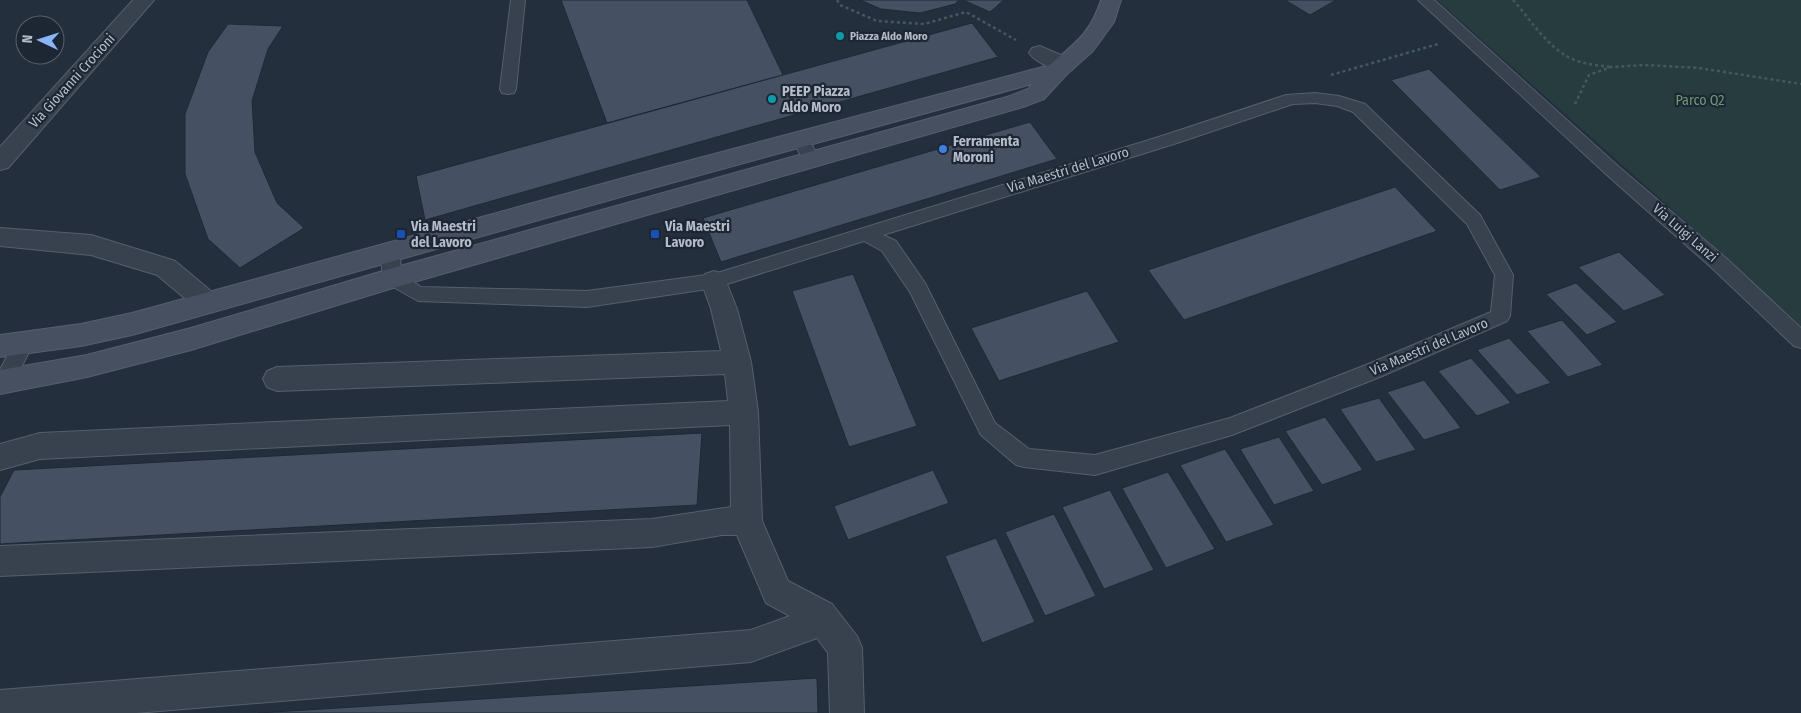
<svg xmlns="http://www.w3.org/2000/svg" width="1801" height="713" viewBox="0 0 1801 713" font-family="'Fira Sans Condensed',sans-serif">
	<rect width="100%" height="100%" fill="#242f3e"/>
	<polygon fill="#263c3f" points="1437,0 1801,0 1801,340 1720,264 1692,227"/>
	<g fill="#455162" stroke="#1f2835">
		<polygon points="561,0 747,0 783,75 607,123"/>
		<polygon points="860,0 959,0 955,4 920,13 881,9"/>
		<polygon points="963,0 1004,0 990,12"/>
		<polygon points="1285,0 1336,0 1310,15"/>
		<polygon points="972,23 998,57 425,220 416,176"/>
		<polygon points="228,24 283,26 268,49 252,101 255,152 277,203 304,228 240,268 208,239 185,174 185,114 208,52"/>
		<polygon points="1429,69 1541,177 1500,190 1391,80"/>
		<polygon points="1030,122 1057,159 721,262 703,218"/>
		<polygon points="1395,187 1437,231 1184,320 1148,270"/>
		<polygon points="1619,252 1665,295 1624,311 1578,267"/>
		<polygon points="853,274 917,426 849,447 792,291"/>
		<polygon points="1576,283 1617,322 1587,335 1546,294"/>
		<polygon points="1087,291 1119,342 999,381 971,328"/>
		<polygon points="1562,320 1603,365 1568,377 1527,331"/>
		<polygon points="1509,338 1551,383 1517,395 1477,350"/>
		<polygon points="1471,358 1511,403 1477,416 1438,371"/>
		<polygon points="1424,380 1461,428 1424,440 1387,392"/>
		<polygon points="1379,398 1416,450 1376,462 1340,409"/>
		<polygon points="1325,417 1363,470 1322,485 1285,431"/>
		<polygon points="702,433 697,505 0,544 0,497 14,470"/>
		<polygon points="1279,437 1314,491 1274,505 1240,449"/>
		<polygon points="1225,449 1274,525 1226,542 1180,465"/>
		<polygon points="933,470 949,503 848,540 834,506"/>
		<polygon points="1168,472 1215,549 1166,568 1122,488"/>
		<polygon points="1110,490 1154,570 1104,589 1062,507"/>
		<polygon points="1054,514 1096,596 1045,616 1005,532"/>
		<polygon points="996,538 1035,622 982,643 945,556"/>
		<polygon points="817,678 818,713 258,713"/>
	</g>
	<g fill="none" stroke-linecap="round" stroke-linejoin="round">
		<defs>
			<g id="lane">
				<polygon points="511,0 525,0 516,89 514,93 508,94 502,93 500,89"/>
				<polygon points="1418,0 1434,0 1619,167 1727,259 1801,328 1801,348 1794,346 1713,269 1607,175"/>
				<path d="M 1315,93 L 1339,96 L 1365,104 L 1480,215 L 1513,275 L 1510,316 L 1507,321 L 1380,377 L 1232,435 L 1095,475 L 1024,467 L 1016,465 L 981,435 L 910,292 L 882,251 L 864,241 L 714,288 L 587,307 L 418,301 L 386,283 C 382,274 379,256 383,247 L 390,245 L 397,247 L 399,252 L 402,274 L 421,287 L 587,291 L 714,274 L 1165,135 L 1286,95 ZM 1315,103 L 1337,106 L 1353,112 L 1467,224 L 1495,275 L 1491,312 L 1366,365 L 1230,418 L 1095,455 L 1029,449 L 995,423 L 925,283 L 896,241 L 883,235 L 1177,143 L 1293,104 Z"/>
				<polygon points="801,133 807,135 819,159 816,163 810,165 804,163 793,139 795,135"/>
				<polygon points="23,336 30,338 33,344 11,388 4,390 0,389 0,370 16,338"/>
			</g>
			<g id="street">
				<polygon points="133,0 154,0 8,168 0,170 0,147"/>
				<path d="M 1040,46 L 1072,60 L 1075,65 L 1072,70 C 1059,73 1037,64 1029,53 L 1032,48 Z"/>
				<polygon points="0,228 91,235 166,258 175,261 217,296 221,303 217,310 208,313 199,310 157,275 91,255 0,246"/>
				<polygon points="714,271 723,274 737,309 751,362 758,412 762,521 788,581 832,604 857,636 862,648 864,713 830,713 828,653 817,638 751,662 136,713 0,713 0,690 751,630 790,616 766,603 737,535 722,535 652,547 0,576 0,546 652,519 731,507 730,425 40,459 0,470 0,444 40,433 728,401 725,374 277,391 267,387 263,379 267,371 277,367 721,351 711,309 701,281 705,274"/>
			</g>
			<path id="secondary" d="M 1101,0 L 1121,0 L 1114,22 L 1093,51 L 1067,74 L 1044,99 L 1023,107 L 393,288 L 191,350 L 87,377 L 0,394 L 0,370 L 87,355 L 191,328 L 393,268 L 1007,97 L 1028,89 L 1032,84 L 631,194 L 132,335 L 81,346 L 0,357 L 0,335 L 81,324 L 132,313 L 631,176 L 1050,65 C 1076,42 1090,34 1101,0 Z"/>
		</defs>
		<use href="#lane" stroke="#565f6c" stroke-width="2"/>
		<use href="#street" stroke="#565f6c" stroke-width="2"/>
		<use href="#secondary" stroke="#565f6c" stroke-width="2"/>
		<g stroke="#44595c" stroke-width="2.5" stroke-dasharray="3 3" stroke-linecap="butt">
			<polyline points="837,0 840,5 877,21 924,24 966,12 1016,40"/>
			<path d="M 1513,0 C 1530,19 1545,44 1568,57 C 1580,64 1596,65 1610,67"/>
			<polyline points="1331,75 1438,44"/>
			<polyline points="1575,104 1589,75 1611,67 1645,65 1699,68 1801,84"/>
		</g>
		<use href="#lane" fill="#38414e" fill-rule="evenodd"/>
		<use href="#street" fill="#38414e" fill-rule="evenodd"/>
		<use href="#secondary" fill="#465061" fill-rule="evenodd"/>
	</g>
	<g fill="#0f9aa8" stroke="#1d2633" stroke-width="2">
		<circle cx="840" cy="36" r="5"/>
		<circle cx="772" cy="99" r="5"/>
	</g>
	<circle fill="#3f7fe0" stroke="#1d2633" stroke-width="2" cx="943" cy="149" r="5"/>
	<g fill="#1a4fb4" stroke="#1d2633" stroke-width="2">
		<rect x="396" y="229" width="10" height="10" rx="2.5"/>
		<rect x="650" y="229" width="10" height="10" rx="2.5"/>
	</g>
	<g text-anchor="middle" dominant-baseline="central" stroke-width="4.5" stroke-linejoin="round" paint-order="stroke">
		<g font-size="11" font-weight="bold" fill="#b4bcc9" stroke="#1d2633" text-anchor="start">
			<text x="850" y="36">Piazza Aldo Moro</text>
		</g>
		<g font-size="14" fill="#b4bcc9" stroke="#1d2633">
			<text transform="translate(72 81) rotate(-48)">Via Giovanni Crocioni</text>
			<text transform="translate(1068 170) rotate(-17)">Via Maestri del Lavoro</text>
			<text transform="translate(1685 233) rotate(41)">Via Luigi Lanzi</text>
			<text transform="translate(1429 347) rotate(-23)">Via Maestri del Lavoro</text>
		</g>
		<g font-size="14" font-weight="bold" fill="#b4bcc9" stroke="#1d2633" text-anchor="start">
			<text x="782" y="91">PEEP Piazza<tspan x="782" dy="16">Aldo Moro</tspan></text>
			<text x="953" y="141">Ferramenta<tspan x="953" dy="16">Moroni</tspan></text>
			<text x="411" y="226">Via Maestri<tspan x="411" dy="16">del Lavoro</tspan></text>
			<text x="665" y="226">Via Maestri<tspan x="665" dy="16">Lavoro</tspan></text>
		</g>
		<g font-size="14" fill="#6b9a76" stroke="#1d2633">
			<text x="1700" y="100">Parco Q2</text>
		</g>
	</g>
	<g transform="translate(40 40) rotate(274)"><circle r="24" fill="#1d2633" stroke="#59626f"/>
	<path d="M0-4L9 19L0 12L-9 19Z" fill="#8ab4f8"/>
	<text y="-8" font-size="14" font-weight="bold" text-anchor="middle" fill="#b4bcc9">N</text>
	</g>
</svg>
